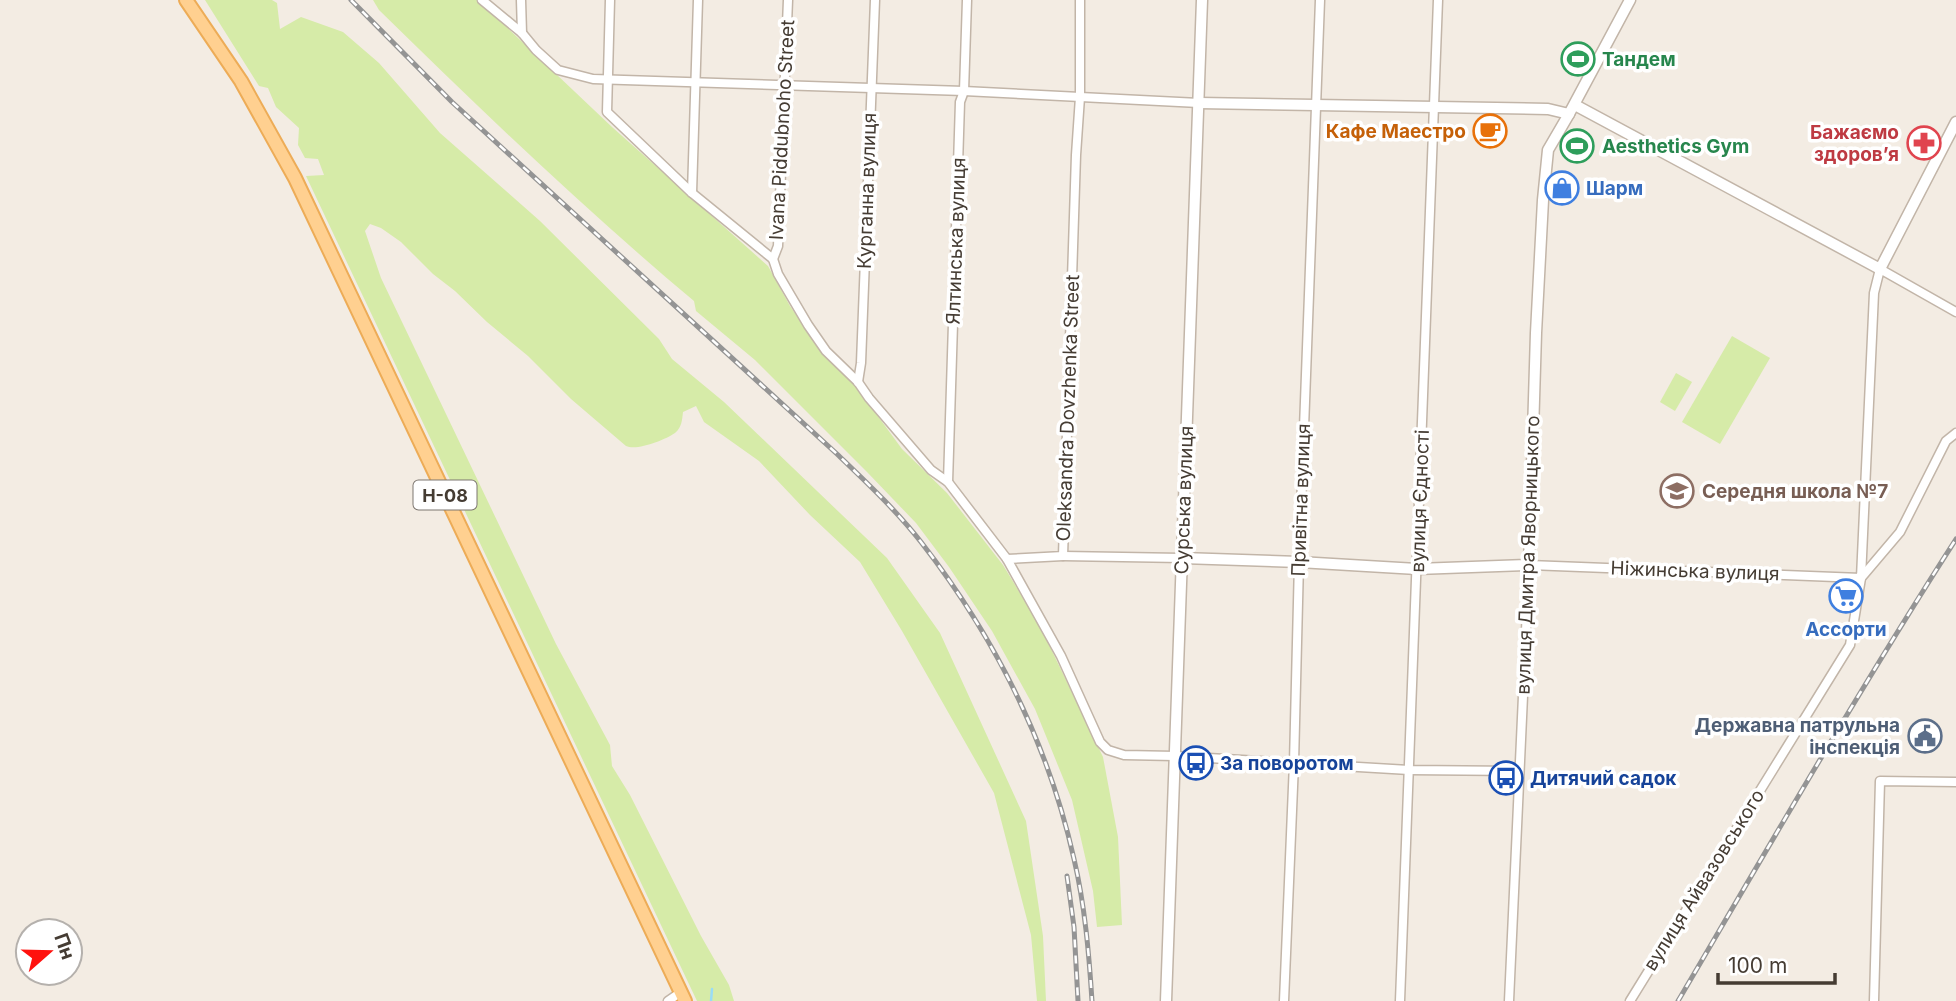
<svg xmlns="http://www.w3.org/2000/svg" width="1956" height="1001" viewBox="0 0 1956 1001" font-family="Inter,sans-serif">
	<rect width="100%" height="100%" fill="#f3ece3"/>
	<g fill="#d6eba8">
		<path d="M 205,0 L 272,0 L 277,3 L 280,29 L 301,17 L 343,32 L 379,63 L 440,133 L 540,221 L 659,339 L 672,359 L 724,402 L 887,558 L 940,633 L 1026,821 L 1043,936 L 1046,1001 L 1037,1001 L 1031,935 L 994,793 L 902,631 L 860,562 L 810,515 L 759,461 L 704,422 L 696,406 L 683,412 C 682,420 682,427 675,433 C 665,440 637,451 626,446 L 571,399 L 528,356 L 487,322 L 455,291 L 433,274 L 401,242 L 381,228 L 370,224 L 365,231 L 381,278 L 556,644 L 610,745 L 612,766 L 630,795 L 701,936 L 729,985 L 734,1001 L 697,1001 L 306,176 L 324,175 L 318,159 L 305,158 L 298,145 L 299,128 L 276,107 L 268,88 L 259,86 Z"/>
		<path d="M 373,0 L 478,0 L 612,127 L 768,266 L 790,306 L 824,355 L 855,385 L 902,449 L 947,493 L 1003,565 L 1040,626 L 1103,757 L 1118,837 L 1122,925 L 1097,927 L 1093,891 L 1072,800 L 1035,709 L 992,631 L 949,567 L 916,523 L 867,472 L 755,360 L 696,311 L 694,301 C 584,209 481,110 379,10 Z"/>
		<polygon points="1732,336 1770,358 1720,444 1682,422"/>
		<polygon points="1676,373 1692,382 1675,411 1660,402"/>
	</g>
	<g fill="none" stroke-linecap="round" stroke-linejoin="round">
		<polyline stroke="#99dcf6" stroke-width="2.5" points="711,1001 712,989"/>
		<defs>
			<g id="minor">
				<polyline points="482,0 522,33 536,50 558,70 593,79 964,91 1199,103"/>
				<polyline points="521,0 522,33"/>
				<polyline points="610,0 607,112 692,193 773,259 778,274 808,325 826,351 858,382 869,398 931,470 948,482 1007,559"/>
				<polyline points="1080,0 1080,97 1076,155 1063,556 1007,559 1061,656 1100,742 1108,750 1124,755 1175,756 1409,770 1519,771"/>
				<polyline points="692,193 698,0"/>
				<polyline points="773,259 778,246 788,0"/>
				<polyline points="858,382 861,363 875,0"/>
				<polyline points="948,482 960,102 964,91 967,0"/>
				<polyline points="1063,556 1182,558"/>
				<polyline points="668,1001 681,992"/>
				<polyline points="1284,1001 1294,763 1299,562 1320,0"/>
				<polyline points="1400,1001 1438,0"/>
				<polyline points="1509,1001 1529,565 1861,578 1874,293 1880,269 1956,312"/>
				<polyline points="1630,1001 1850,645 1861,578 1900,532 1946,441 1956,433"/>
				<polyline points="1874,1001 1880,781 1956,782"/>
			</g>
			<g id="tertiary">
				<polyline points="1199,103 1548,109 1569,114"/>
				<polyline points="1575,105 1880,269 1956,122"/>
				<polyline points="1182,558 1299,562 1417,569 1529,565 1536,333 1543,200 1548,150 1569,114 1630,0"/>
				<polyline points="1166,1001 1202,0"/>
			</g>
			<polyline id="primary" points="186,0 241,81 295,178 685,1001"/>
		</defs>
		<use href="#minor" stroke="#c2b5a8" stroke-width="11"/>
		<use href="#tertiary" stroke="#c2b5a8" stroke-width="13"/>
		<use href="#primary" stroke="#edac57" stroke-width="16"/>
		<use href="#minor" stroke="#fff" stroke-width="8"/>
		<use href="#tertiary" stroke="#fff" stroke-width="10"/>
		<use href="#primary" stroke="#ffd090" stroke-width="12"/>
		<defs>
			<g id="rail">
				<path d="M 351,0 L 452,102 L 837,454 C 866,482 896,510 921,542 C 994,636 1048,743 1074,859 C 1085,906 1089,954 1092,1001"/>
				<polyline points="1067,876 1074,927 1078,1001"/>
				<path d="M 1678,1001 C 1769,846 1859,690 1956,539"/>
			</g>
		</defs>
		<use href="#rail" stroke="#949494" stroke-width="5"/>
		<use href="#rail" stroke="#fff" stroke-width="2.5" stroke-dasharray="8" stroke-linecap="butt"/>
	</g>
	<defs>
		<symbol id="stadium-ring" viewBox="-11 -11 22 22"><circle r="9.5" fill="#fff" stroke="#2e9e5b" stroke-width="1.5"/><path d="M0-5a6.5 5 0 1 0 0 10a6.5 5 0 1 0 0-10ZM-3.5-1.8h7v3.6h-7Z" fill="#2e9e5b"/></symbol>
		<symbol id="cafe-ring" viewBox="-11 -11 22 22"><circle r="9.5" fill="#fff" stroke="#e8710a" stroke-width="1.5"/><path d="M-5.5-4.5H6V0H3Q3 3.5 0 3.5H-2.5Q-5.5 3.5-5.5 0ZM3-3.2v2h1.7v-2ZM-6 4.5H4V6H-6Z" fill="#e8710a"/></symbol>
		<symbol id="pharmacy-ring" viewBox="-11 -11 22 22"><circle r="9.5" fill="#fff" stroke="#e0444e" stroke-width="1.5"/><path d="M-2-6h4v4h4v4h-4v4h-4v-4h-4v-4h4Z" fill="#e0444e"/></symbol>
		<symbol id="shop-ring" viewBox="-11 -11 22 22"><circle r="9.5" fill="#fff" stroke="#3f7fe0" stroke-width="1.5"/><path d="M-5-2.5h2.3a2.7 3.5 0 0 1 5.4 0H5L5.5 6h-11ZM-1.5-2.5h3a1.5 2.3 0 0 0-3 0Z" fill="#3f7fe0"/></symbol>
		<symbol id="school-ring" viewBox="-11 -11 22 22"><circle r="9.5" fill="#fff" stroke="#8d6e63" stroke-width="1.5"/><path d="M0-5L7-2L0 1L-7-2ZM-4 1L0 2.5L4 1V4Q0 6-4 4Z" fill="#8d6e63"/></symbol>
		<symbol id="supermarket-ring" viewBox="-11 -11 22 22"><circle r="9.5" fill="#fff" stroke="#3f7fe0" stroke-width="1.5"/><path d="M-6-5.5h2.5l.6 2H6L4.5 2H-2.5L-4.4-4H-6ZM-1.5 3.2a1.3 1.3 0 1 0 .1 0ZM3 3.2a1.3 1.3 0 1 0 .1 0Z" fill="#3f7fe0"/></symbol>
		<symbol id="civic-ring" viewBox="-11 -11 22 22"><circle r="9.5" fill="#fff" stroke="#5c6f8a" stroke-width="1.5"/><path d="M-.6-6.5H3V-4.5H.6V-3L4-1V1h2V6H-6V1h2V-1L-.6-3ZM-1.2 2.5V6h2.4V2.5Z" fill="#5c6f8a"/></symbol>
		<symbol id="bus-ring" viewBox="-11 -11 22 22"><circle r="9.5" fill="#fff" stroke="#1a4fb4" stroke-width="1.5"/><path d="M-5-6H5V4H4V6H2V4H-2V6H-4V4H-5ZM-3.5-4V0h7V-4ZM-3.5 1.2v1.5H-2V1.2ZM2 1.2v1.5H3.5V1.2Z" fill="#1a4fb4"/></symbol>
	</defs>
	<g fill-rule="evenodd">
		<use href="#stadium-ring" x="1559" y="40" width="38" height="38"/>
		<use href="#cafe-ring" x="1471" y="112" width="38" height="38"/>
		<use href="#pharmacy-ring" x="1905" y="124" width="38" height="38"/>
		<use href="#stadium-ring" x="1558" y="127" width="38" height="38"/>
		<use href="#shop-ring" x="1543" y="169" width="38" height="38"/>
		<use href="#school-ring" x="1658" y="472" width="38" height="38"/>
		<use href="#supermarket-ring" x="1827" y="577" width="38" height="38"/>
		<use href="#civic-ring" x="1906" y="717" width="38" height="38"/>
		<use href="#bus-ring" x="1177" y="744" width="38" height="38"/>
		<use href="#bus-ring" x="1487" y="759" width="38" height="38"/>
	</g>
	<g text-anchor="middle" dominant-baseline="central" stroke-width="7" stroke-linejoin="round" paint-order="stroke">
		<rect fill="#fff" stroke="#7d7670" stroke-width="2" x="413.5" y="480.5" width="63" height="29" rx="5"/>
		<g font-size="18" font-weight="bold" fill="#453c33">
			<text x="445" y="495">Н-08</text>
		</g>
		<g font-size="19" font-weight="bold" fill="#27864d" stroke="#fff" text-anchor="start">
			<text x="1602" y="59">Тандем</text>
			<text x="1602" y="146">Aesthetics Gym</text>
		</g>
		<g font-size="19" fill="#453c33" stroke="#fff">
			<text transform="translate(782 130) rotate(-87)">Ivana Piddubnoho Street</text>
			<text transform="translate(867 191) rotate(-88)">Курганна вулиця</text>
			<text transform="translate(956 241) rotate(-88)">Ялтинська вулиця</text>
			<text transform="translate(1068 408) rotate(-88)">Oleksandra Dovzhenka Street</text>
			<text transform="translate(1184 500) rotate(-88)">Сурська вулиця</text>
			<text transform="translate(1301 500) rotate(-88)">Привітна вулиця</text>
			<text transform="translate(1420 501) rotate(-88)">вулиця Єдності</text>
			<text transform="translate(1528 555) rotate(-88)">вулиця Дмитра Яворницького</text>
			<text transform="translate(1695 571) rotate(2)">Ніжинська вулиця</text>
			<text transform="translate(1704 880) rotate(-58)">вулиця Айвазовського</text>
		</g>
		<g font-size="19" font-weight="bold" fill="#c56008" stroke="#fff" text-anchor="end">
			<text x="1466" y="131">Кафе Маестро</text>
		</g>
		<g font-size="19" font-weight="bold" fill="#be3a42" stroke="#fff" text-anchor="end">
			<text x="1899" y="132">Бажаємо<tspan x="1899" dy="22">здоровʼя</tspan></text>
		</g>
		<g font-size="19" font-weight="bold" fill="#366cbe" stroke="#fff" text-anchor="start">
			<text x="1586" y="188">Шарм</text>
			<text x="1846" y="629" text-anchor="middle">Ассорти</text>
		</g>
		<g font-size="19" font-weight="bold" fill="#785e54" stroke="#fff" text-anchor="start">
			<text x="1702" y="491">Середня школа №7</text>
		</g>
		<g font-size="19" font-weight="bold" fill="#4e5e75" stroke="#fff" text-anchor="end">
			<text x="1900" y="725">Державна патрульна<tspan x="1900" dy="22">інспекція</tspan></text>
		</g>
		<g font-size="19" font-weight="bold" fill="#164399" stroke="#fff" text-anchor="start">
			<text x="1220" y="763">За поворотом</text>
			<text x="1530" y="778">Дитячий садок</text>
		</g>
	</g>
	<g transform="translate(49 952) rotate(70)"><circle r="33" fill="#ffffff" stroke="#b5b1ad" stroke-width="2"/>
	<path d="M0-5L12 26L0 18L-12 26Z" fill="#ff120e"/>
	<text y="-10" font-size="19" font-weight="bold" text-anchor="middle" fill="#453c33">Пн</text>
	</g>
	<path d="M1718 973v10h117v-10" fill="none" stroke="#453c33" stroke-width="3.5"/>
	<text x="1728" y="973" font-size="21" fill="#453c33" stroke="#ffffff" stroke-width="5" paint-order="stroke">100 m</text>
</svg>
